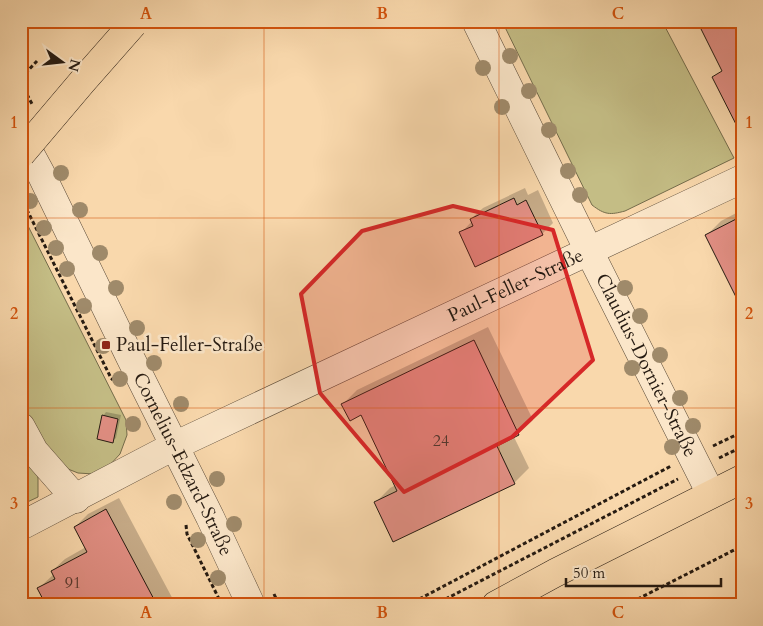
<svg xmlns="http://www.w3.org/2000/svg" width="763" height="626" viewBox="0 0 763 626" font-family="Cardo,serif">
	<rect width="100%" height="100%" fill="#f9d8ac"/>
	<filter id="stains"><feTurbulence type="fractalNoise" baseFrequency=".004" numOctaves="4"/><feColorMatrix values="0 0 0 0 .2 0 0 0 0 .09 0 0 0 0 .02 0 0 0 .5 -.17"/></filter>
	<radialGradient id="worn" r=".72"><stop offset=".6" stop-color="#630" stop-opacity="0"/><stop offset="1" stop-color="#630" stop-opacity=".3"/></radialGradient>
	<g fill="#c4bd85" stroke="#746c4b">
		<path d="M 502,21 L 662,21 L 734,158 L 625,211 C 610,215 605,215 592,205 Z"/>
		<polygon points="21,212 126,420 127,435 120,454 108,467 94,474 78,473 63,467 24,419 21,413"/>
		<polygon points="21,436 32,458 38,478 38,497 21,505"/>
	</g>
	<g fill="#0003">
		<polygon points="525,188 528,195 538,190 553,223 542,234 461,233 472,221 471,219 483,208"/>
		<polygon points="742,210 742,305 707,235 721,221"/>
		<polygon points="488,327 533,420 518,434 514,437 529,468 514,483 394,540 376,502 390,488 396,485 362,413 343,404 357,390"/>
		<polygon points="106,412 121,415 116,438 112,441 103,416"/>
		<polygon points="119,498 176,605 48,605 39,588 54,574 52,571 65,559 86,547 75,527 88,514"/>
		<polygon points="742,592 742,605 728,605 735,598"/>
	</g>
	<g fill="#e28f84" stroke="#251a11">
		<polygon points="697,21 742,21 742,136 712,77 722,71"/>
		<polygon points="514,198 517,205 526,200 543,235 475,267 459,232 473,226 470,219"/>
		<polygon points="742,216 742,309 705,235"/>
		<polygon points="474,340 519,435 497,446 515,484 393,542 374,502 397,491 361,415 350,421 341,404"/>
		<polygon points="102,415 118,419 113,443 97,439"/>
		<polygon points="106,509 157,605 46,605 37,588 55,579 51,571 87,552 74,527"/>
	</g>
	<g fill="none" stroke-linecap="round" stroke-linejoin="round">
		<defs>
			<g id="minor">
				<path id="s1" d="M 476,21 L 589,251 L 711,494"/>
				<path id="s2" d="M 21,137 L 41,174 L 131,359 L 210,517 L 251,605"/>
				<polyline points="21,427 34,451 76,499"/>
				<path id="s3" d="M 21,526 L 174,446 L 742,179"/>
			</g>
			<polyline id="major" points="496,605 555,573 742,479"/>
		</defs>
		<use href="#minor" stroke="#5a4a38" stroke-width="29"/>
		<use href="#major" stroke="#251a11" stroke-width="29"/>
		<g stroke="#251a11" stroke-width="3" stroke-dasharray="4 2.5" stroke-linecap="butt">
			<polyline points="21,78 37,61"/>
			<polyline points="21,83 32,104"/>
			<polyline points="21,198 111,378 113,380"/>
			<polyline points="713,446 742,432"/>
			<polyline points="719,458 742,447"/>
			<polyline points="186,525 187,534 222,605"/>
			<polyline points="274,594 279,605"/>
			<polyline points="408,605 671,466"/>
			<polyline points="434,605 678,479"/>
			<polyline points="626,605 742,546"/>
		</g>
		<use href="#minor" stroke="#fbe6c9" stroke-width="28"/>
		<use href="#major" stroke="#f9d8ac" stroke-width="28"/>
		<defs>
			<polyline id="highway-bridge" points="21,154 82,82 133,24"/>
		</defs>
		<use href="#highway-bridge" stroke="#251a11" stroke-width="29" stroke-linecap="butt"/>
		<use href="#highway-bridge" stroke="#f9d8ac" stroke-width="28"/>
	</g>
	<g fill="#9f8a6a">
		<circle cx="510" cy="56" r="8"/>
		<circle cx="483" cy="68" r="8"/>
		<circle cx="529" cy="91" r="8"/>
		<circle cx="502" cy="107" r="8"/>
		<circle cx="549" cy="130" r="8"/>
		<circle cx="568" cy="171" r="8"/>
		<circle cx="61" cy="173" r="8"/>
		<circle cx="580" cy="195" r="8"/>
		<circle cx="30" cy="201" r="8"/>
		<circle cx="80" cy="210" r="8"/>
		<circle cx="44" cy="228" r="8"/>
		<circle cx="56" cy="248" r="8"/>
		<circle cx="100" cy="253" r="8"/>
		<circle cx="67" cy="269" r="8"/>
		<circle cx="116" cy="288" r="8"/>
		<circle cx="625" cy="288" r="8"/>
		<circle cx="84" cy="306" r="8"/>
		<circle cx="640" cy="316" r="8"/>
		<circle cx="137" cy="328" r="8"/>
		<circle cx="103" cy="346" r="8"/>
		<circle cx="660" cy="355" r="8"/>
		<circle cx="154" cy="363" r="8"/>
		<circle cx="632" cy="368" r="8"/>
		<circle cx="120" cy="379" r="8"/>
		<circle cx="680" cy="398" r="8"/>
		<circle cx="181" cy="404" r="8"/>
		<circle cx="133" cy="424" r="8"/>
		<circle cx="693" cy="426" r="8"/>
		<circle cx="672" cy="447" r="8"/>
		<circle cx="217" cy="479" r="8"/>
		<circle cx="174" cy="502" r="8"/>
		<circle cx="234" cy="524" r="8"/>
		<circle cx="198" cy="540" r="8"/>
		<circle cx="218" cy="578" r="8"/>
	</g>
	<path fill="#d62828" fill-opacity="0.2" stroke="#d62828" stroke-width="4" stroke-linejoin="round" d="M 453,206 L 553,230 L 593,360 L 512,437 L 404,492 L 320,393 L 301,294 L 362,231 Z"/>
	<path fill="none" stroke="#d4530c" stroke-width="1" stroke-opacity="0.55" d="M 264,21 L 264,605M 499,21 L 499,605M 21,218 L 742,218M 21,408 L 742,408"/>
	<rect fill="#8f2418" stroke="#fbe6c9" stroke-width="2" x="101" y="340" width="10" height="10" rx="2.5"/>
	<g text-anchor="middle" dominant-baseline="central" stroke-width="5" stroke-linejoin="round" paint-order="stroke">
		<g font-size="16" fill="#54372e">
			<text x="441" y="441">24</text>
			<text x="73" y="583">91</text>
		</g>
		<g font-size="19" fill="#251a11" stroke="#fbe6c9">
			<text stroke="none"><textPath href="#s3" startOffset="550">Paul-Feller-Straße</textPath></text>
			<text stroke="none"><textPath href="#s1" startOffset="384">Claudius-Dornier-Straße</textPath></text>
			<text stroke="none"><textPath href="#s2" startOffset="365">Cornelius-Edzard-Straße</textPath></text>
		</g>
		<g font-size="19" fill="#251a11" stroke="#fbe6c9" text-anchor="start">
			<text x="116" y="345">Paul-Feller-Straße</text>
		</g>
	</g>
	<rect width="763" height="626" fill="none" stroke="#f9d8ac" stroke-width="55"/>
	<g transform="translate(62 62) rotate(105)" stroke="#fbe6c9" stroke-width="4" paint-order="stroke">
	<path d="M0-4L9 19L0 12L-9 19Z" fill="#251a11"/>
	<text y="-8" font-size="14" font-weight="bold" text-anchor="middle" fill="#251a11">N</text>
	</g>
	<path d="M566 578v8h155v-8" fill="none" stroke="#251a11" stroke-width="2.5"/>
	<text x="573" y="578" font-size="15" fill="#251a11" stroke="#fbe6c9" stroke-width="4" paint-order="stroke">50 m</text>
	<rect x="28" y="28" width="708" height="570" fill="none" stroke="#d4530c" stroke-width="2"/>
	<g font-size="16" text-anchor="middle" font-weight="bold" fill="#d4530c">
		<text x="146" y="19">A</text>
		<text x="382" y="19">B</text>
		<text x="618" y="19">C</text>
		<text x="14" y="128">1</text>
		<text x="749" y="128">1</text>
		<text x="14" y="319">2</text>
		<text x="749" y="319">2</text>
		<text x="14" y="509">3</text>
		<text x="749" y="509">3</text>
		<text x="146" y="618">A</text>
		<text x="382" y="618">B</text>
		<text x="618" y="618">C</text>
	</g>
	<rect width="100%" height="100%" filter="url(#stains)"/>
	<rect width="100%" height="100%" fill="url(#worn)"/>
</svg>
